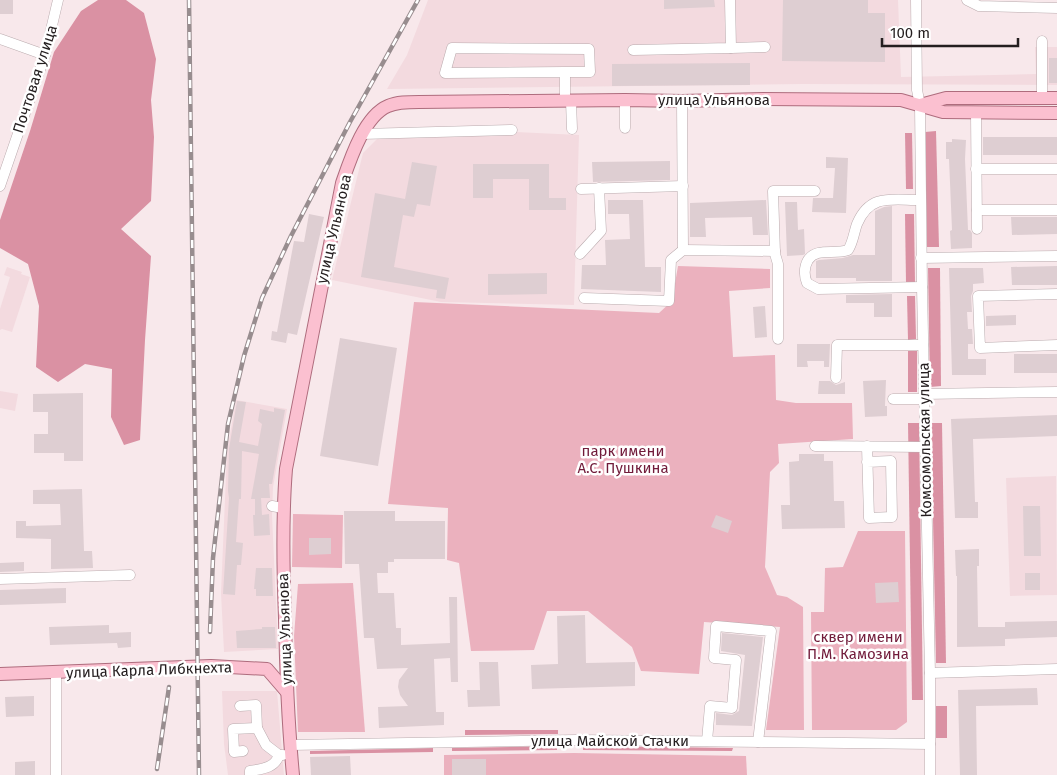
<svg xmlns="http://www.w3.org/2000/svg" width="1057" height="775" viewBox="0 0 1057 775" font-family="'Fira Sans',sans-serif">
	<rect width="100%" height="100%" fill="#f8e8eb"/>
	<g fill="#f3dadf">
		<polygon points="428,0 898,0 901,77 1036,74 1035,47 1057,47 1057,85 802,84 387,89 407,55"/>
		<polygon points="516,132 579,135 574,305 441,302 332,280 363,153 382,134"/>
		<polygon points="7,267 22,272 21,274 30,277 12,332 2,329 0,330 0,309 10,277 4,275"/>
		<polygon points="0,391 18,394 15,411 0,408"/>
		<polygon points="236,400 287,409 273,487 272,515 278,649 224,652 221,593 227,452"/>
		<polygon points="1056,476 1057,595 1010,596 1006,478"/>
		<polygon points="222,691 277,691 284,775 228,775 224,744"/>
	</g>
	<g fill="#ebb1be">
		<polygon points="678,266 770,269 770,288 729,291 733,357 775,355 776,400 796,403 852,403 853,439 778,444 779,463 770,472 765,567 777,595 787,597 803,607 804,730 766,730 780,627 704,622 699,674 641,671 632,647 588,611 547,611 534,650 471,651 459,563 447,560 448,508 388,504 414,302 659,313 672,301"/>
		<polygon points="293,514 343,515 342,568 292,567"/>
		<polygon points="858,531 905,531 907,722 896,730 812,730 811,612 824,612 825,568 843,567"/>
		<polygon points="353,583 365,732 298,732 294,636 298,584"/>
		<polygon points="574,753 746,756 747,775 444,775 444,755"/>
	</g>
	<g fill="#da91a3">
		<polygon points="98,0 126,0 144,13 156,59 151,100 154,137 151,201 121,229 151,256 145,340 140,440 124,445 111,417 112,369 85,364 58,382 36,367 39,306 28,264 0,248 0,220 30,131 54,52 81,11"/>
		<polygon points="936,131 939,247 927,247 925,132"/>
		<polygon points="905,133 912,133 913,189 906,189"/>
		<polygon points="905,214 914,214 915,283 906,283"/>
		<polygon points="928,268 940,268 941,386 930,387"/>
		<polygon points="907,296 915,296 916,339 908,340"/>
		<rect x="908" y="351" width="9" height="41"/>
		<polygon points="908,423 919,423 923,700 912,700"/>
		<polygon points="931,423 942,423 946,663 936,663"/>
		<rect x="936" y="706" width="11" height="32"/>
		<polygon points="465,730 558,730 558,734 465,735"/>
		<polygon points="557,746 557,750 452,751 452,748"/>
		<polygon points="583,746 733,748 732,751 583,750"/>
		<polygon points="433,748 433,752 310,754 310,751"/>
	</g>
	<g fill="#deced2">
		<rect x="0" y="0" width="13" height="14"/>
		<polygon points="664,0 714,0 715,7 664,9"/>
		<polygon points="783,0 868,0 868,13 885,13 885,62 782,61"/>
		<rect x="1049" y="58" width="8" height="25"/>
		<polygon points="750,63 750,85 612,86 612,64"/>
		<rect x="983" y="137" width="74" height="18"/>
		<polygon points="952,139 966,140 965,159 968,230 970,230 972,233 972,248 951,249 950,231 952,230 949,159 946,159 946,142 952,142"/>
		<polygon points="826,157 848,158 846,213 812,212 813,198 833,198 835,168 826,168"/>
		<polygon points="670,161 670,180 593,182 592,162"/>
		<polygon points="412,162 437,166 430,206 417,204 414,217 403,215 394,267 449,278 445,299 436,298 437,290 361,277 375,193 405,199"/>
		<polygon points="473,164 549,164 549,198 566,198 566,210 529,210 529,179 493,179 493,198 473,198"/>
		<polygon points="608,200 643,200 645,267 661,267 661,292 581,289 582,265 606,265 605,240 630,239 629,214 608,214"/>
		<polygon points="766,200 768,235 753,235 752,217 705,218 706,237 690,237 690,203"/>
		<polygon points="785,202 797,202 798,230 804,229 805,254 803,255 787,256"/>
		<polygon points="892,206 892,281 856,281 856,278 816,278 816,261 819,260 843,258 853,255 875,255 875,211 884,207"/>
		<polygon points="309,214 324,217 297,335 288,333 286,343 271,340 272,331 277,332 294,241 304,242"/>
		<polygon points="1011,217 1057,217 1057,234 1012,235"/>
		<polygon points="1057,266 1057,285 1012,285 1011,267"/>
		<polygon points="949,268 983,268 984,283 973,284 973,291 971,296 972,312 967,312 968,329 972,329 973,344 968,344 968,359 986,359 986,375 952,375"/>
		<polygon points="547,273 547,294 488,295 488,274"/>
		<polygon points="892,294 892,317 874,317 874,303 846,303 846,295"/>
		<polygon points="765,306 767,337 755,338 753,307"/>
		<polygon points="1016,315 1016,325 986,326 986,316"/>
		<polygon points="340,338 397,348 378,466 320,456"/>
		<polygon points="797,344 830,344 829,367 824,367 824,361 807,361 808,367 797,367"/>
		<rect x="1014" y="354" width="43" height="19"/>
		<polygon points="886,380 885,406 887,406 887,416 865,417 863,381"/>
		<polygon points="819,381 830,381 836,385 845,382 845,394 818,394"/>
		<polygon points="83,393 83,461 64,461 64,453 34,453 34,434 48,434 48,412 33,412 33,394"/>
		<polygon points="237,401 246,402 239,442 258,446 262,424 258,421 260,409 274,412 274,408 285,410 272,484 269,484 270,498 261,498 262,515 269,514 270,535 254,536 253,515 255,515 255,499 251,499 259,454 242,451 241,499 239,499 236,542 243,543 241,565 237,565 235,595 223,594 229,498 228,491 229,449"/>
		<polygon points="1057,415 1057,436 973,439 975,502 978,502 978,518 955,518 951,419"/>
		<polygon points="799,454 824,454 824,461 833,461 834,501 844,501 845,528 782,529 781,505 790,505 789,462 799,461"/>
		<polygon points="82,489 84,551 92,551 93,568 51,569 51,539 16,538 16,521 26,521 26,526 61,525 60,504 33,504 33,490"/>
		<polygon points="1023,506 1040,506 1041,556 1024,556"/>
		<polygon points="344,511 395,511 395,521 445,521 445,559 394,559 394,562 388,562 388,573 377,573 378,593 394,593 396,628 401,628 401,645 450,643 449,597 457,597 458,682 451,682 450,658 434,659 436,712 444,712 444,725 379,728 378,707 408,706 400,695 398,687 399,680 408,668 377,669 374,638 364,638 359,564 345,564"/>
		<polygon points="716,515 732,521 728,533 711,527"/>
		<polygon points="309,538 331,538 331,554 309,555"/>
		<polygon points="979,549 979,566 977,566 978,627 1005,627 1005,622 1057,621 1057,637 1005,639 1005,646 957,647 957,576 956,576 955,550"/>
		<polygon points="24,562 24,571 0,572 0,563"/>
		<polygon points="256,568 272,568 273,596 256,596 256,589 254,589"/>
		<rect x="1025" y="573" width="15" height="17"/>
		<polygon points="898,582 899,602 876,603 875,583"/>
		<polygon points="66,588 66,603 0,605 0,590"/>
		<polygon points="585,615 586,663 635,662 635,686 532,689 531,665 558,664 557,616"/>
		<polygon points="109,625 109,633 131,632 131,647 118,648 117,643 50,645 49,627"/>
		<polygon points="262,627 275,627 276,648 237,648 236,631 262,629"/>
		<polygon points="722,633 763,637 752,726 716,725 716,713 732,715 739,711 745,655 721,651"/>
		<polygon points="479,662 498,662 500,706 468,707 467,690 480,690"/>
		<polygon points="1037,688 1038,705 976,706 977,775 960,775 958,690"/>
		<polygon points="34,696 34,716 6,717 5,697"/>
		<polygon points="350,756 351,775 311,775 310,757"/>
		<rect x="452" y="759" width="34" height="16"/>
		<polygon points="35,761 35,775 15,775 15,762"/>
	</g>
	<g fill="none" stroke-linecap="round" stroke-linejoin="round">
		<defs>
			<g id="minor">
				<polyline points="916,0 917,90 920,105 922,287 930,673 930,775"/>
				<polyline points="967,0 979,6 1057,8"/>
				<polyline points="0,39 45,55"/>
				<polyline points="731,48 765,47"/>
				<polyline points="633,50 731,48 730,0"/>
				<polyline points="1042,98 1042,41"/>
				<polyline points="625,100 625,128"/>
				<polyline points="565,101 565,72 445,73 452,48 589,49 590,72 565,72"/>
				<polyline points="571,101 572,129"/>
				<polyline points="682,101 683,250"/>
				<polyline points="976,113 977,229"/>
				<polyline points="362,134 512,130"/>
				<polyline points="976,169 1057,169"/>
				<polyline points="0,186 45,55 58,0"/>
				<polyline points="581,189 683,186"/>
				<path d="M 920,200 C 892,200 870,193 857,224 C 854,232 853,243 848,250 C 834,255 817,247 808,260 C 804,267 804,276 807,283 L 818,289 L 922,287"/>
				<polyline points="977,210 1057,210"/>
				<polyline points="580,254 601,231 599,188"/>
				<polyline points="921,258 1057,256"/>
				<polyline points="1057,294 978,296 980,348 1057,345"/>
				<polyline points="584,298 669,301 671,260 683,250 775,251"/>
				<polyline points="778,339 778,264 775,254 773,191 815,191"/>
				<polyline points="836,378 837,345 923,345"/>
				<polyline points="924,394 1057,392"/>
				<polyline points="893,399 924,399"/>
				<polyline points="815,446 925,447"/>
				<polyline points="867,446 869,518 892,517 891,461 867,462"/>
				<polyline points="272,506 283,508"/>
				<polyline points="0,579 130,575"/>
				<polyline points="56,673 56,775"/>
				<polyline points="930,673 1057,669"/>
				<polyline points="240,706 256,705 257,728"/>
				<polyline points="707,741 710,706 732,708 736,660 714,658 716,626 771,631 758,742"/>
				<polyline points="290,745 576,740 930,744"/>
				<polyline points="243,751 234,752 233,729 257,728 266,745 279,755"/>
				<path d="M 250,775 L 250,771 C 262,769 275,768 279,755 L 283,755"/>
			</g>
			<g id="major">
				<polyline points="920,105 946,98 1057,98"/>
				<polyline points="0,674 211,666 267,669 286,691"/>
				<path d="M 293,775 C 288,723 286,671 285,618 C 283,568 282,519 286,469 L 342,183 C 350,160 364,116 388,106 C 397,102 408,102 419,102 L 625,100 L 682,101 L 763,99 L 901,100 L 943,112 L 1057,113"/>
			</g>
		</defs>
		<use href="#minor" stroke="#baabae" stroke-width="11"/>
		<use href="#major" stroke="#ae6c7d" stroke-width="14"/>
		<use href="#minor" stroke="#fff" stroke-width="10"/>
		<use href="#major" stroke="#fbc0d0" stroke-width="12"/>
		<defs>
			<g id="rail">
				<polyline points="189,0 199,775"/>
				<polyline points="210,632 213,558 228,424 244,356 262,298 291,236 350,122 418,0"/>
				<polyline points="157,769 169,687"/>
			</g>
		</defs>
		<use href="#rail" stroke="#988d8f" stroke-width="4.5"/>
		<use href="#rail" stroke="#fff" stroke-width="2.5" stroke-dasharray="8" stroke-linecap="butt"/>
	</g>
	<g text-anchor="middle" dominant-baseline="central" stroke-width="5" stroke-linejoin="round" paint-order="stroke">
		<g font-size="15" fill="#241e1f" stroke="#fff">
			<text transform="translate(35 79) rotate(-72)">Почтовая улица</text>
			<text x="714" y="100">улица Ульянова</text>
			<text transform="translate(334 229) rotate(-77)">улица Ульянова</text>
			<text transform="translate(925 440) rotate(-91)">Комсомольская улица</text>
			<text transform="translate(285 629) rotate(-92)">улица Ульянова</text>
			<text transform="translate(149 670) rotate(-2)">улица Карла Либкнехта</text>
			<text x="610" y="741">улица Майской Стачки</text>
		</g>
		<g font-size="15" fill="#711b3a" stroke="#fff">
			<text x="623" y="451">парк имени<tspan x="623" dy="17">А.С. Пушкина</tspan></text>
			<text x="858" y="637">сквер имени<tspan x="858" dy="17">П.М. Камозина</tspan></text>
		</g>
	</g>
	<path d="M882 38v8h136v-8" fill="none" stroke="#241e1f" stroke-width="2.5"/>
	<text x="890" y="38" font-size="15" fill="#241e1f" stroke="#ffffff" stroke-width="4" paint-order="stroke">100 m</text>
</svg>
